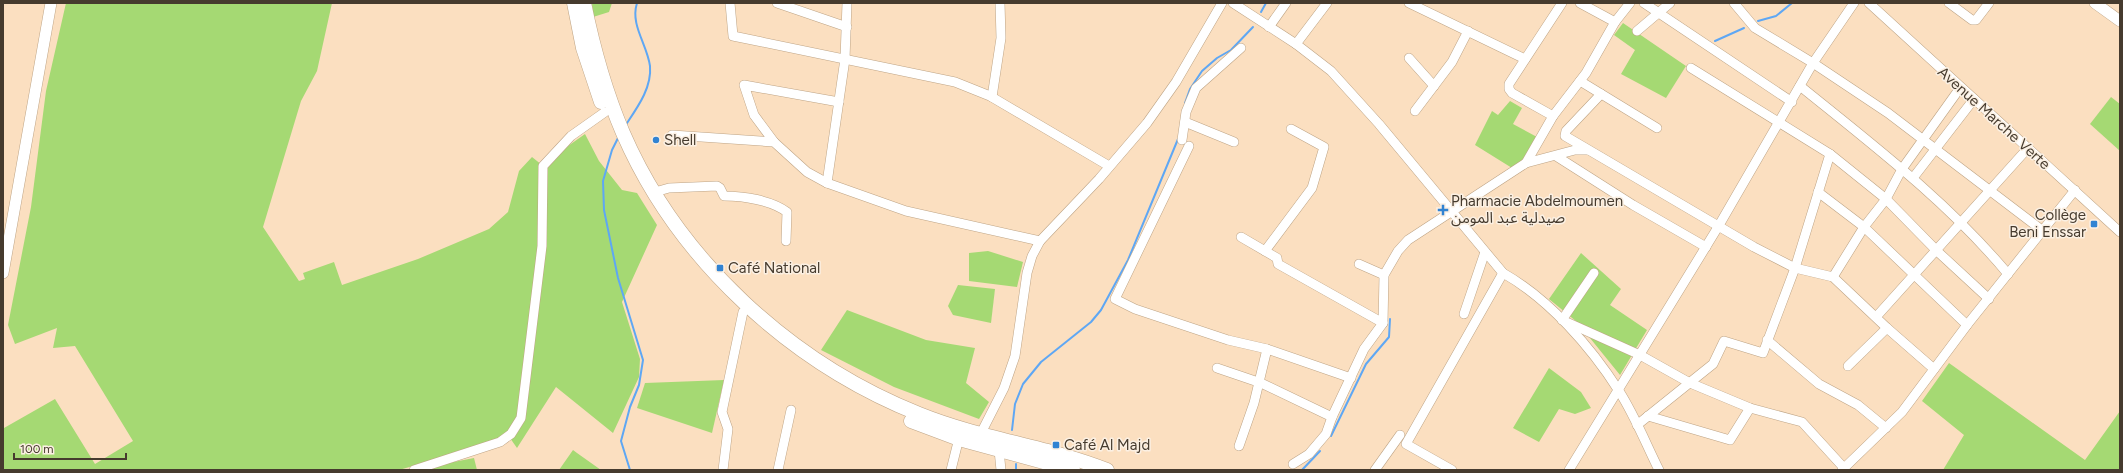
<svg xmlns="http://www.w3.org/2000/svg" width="2123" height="473" viewBox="0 0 2123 473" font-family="Figtree,'Noto Sans Arabic',sans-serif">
	<rect width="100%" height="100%" fill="#fbdfc0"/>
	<g fill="#a5d973">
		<polygon points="66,3 332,3 317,71 301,101 263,227 299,281 305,279 303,273 334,262 342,285 418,259 489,229 508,212 519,171 532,157 547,169 561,151 585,134 599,161 622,190 637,193 657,225 622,302 640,359 639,377 613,433 556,387 517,448 510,438 399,470 3,470 4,428 55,399 95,464 133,441 75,346 53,348 57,328 15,344 8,325 31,207 46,91"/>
		<polygon points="592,3 612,3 609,12 593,17"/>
		<polygon points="1623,23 1686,66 1666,98 1621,74 1635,50 1614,35"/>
		<polygon points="2111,97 2120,104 2120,151 2090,124"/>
		<polygon points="1510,101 1522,108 1513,124 1537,137 1522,161 1512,168 1475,145 1492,111 1498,115"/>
		<polygon points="988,251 1023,262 1017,287 969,281 969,253"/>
		<polygon points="1581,253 1621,289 1610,305 1647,330 1620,375 1577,322 1549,299"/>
		<polygon points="958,285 995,289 991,323 953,315 948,306"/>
		<polygon points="847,310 926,340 975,348 966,383 989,402 979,419 894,387 821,350"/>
		<polygon points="1949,363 2085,460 2120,411 2120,470 1943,470 1964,435 1922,401"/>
		<polygon points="1549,368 1581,392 1591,408 1575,414 1559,409 1539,442 1513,428"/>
		<polygon points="724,380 712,433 637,408 645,383"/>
		<polygon points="573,450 577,453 601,470 559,470"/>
		<polygon points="474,458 477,470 412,470"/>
	</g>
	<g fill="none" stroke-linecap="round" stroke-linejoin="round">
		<g stroke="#5ea7f4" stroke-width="2">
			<polyline points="1261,12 1266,3"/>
			<polyline points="1758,21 1776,16 1792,3"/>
			<polyline points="1715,41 1744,28"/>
			<polyline points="1185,103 1190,89 1202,71 1217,58 1231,50 1253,27"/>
			<path d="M 625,126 C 637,108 652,88 650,66 C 647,44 630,25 637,3"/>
			<polyline points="619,136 612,150 603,181 604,210 618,278 643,360 639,385 630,407 621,441 630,470"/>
			<polyline points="1012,430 1015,404 1023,384 1041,362 1091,322 1101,310 1128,260 1178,139"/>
			<polyline points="1331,436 1366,364 1389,337 1390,319"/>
			<polyline points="1016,464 1016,470"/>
			<polyline points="1302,470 1320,451"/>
		</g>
		<defs>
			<g id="minor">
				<polyline points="730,3 733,36 955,82 990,96 1109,166"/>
				<polyline points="777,3 847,27"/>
				<path d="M 1233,3 L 1296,44 L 1331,71 L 1379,124 L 1503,273 C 1549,299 1591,347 1619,391 C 1635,416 1646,444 1659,470"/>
				<polyline points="1409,3 1525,59"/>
				<polyline points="1580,3 1615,22"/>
				<polyline points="1644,3 1792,102"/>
				<polyline points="1734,3 1755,28 1813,63 1888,113 2043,231"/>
				<polyline points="1869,3 2120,232"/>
				<polyline points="1949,3 1972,20 1976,20 1989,3"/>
				<polyline points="1269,27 1286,3"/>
				<polyline points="1637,31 1670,3"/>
				<polyline points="1296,44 1327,3"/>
				<polyline points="1409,58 1434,86"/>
				<polyline points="1691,68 1830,154 1886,199 1937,251 1989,299"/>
				<polyline points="1580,81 1657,128"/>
				<path d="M 1800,86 C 1873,145 1948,202 2008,274"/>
				<polyline points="1601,94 1566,131 1565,136 1754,247 1795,268 1833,277 1887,328 1934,369"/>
				<polyline points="992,97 1001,38 1000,3"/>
				<polyline points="1415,111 1452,62 1468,31"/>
				<polyline points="1553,116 1512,93 1509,89 1509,84 1562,3"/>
				<polyline points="1185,122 1234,142"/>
				<polyline points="672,135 774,142 807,172 827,183 906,211 1040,241"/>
				<polyline points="1182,140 1186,112 1196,88 1241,48"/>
				<polyline points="774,142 754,115 744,85 839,102"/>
				<polyline points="1189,146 1115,299 1135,309 1228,340 1267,349 1351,378"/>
				<polyline points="1556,156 1633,205 1706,247"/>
				<polyline points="1526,163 1553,116 1586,73 1615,22 1630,3"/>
				<polyline points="1913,178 1974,99"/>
				<polyline points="827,183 845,59 847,3"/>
				<path d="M 655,192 L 669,188 L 717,186 L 720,188 L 724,196 C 743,196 771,200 787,212 L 786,241"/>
				<polyline points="1818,192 1864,227 1967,325"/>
				<polyline points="1241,237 1277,258 1278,264 1383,323"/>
				<polyline points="1265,251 1312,188 1324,147 1291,129"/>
				<polyline points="1359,264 1384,275"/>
				<polyline points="1594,273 1562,320 1640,355 1690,383 1750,408 1802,422 1844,468"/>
				<polyline points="1833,277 1864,227 1886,199 1902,169 1960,88"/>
				<polyline points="1464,314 1485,252"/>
				<polyline points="1876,317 2028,148"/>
				<polyline points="1767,340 1819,384 1858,405 1886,428"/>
				<polyline points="1848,366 1887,328"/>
				<polyline points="1217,368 1261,383 1332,417"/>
				<polyline points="1648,416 1730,440 1750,408"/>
				<polyline points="1637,425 1713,364 1724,341 1763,353 1795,268 1830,154"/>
				<polyline points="978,439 1004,388 1015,356 1027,273 1032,256 1040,241 1099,179 1147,123 1176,82 1222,3"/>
				<polyline points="1239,446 1254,403 1267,349"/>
				<polyline points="999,450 1001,470"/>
				<polyline points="1293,464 1309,454 1326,434 1332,417 1364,349 1383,323 1384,275 1398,251 1408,240 1526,163 1575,150 1587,150"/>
				<polyline points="414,470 500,442 511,434 521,418 542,246 543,166 571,136 605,112"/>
				<polyline points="723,470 728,429 722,412 743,312"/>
				<polyline points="778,470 791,410"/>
				<polyline points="951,470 960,434"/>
				<polyline points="1375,470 1400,435"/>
				<polyline points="1452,470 1406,444 1503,273"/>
				<polyline points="1569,470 1718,227 1813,63 1854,3"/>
				<polyline points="1842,470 1902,412 1967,325 2075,190"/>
			</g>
			<g id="tertiary">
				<polyline points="2095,3 2120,21"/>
				<polyline points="3,273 51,3"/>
			</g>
			<g id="trunk">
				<polyline points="574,3 583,48 601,102"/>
				<path d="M 584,3 C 593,47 605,91 623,133 C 678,260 791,363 919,414 C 981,439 1046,446 1107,470"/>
				<polyline points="911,421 959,439 1073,470"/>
			</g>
		</defs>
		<use href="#minor" stroke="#bea485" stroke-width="10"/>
		<use href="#tertiary" stroke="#bea485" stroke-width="12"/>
		<use href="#trunk" stroke="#bea485" stroke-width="15"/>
		<use href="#minor" stroke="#fff" stroke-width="9"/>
		<use href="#tertiary" stroke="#fff" stroke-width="11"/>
		<use href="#trunk" stroke="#fff" stroke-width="14"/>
	</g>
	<g fill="#3183d2" stroke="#fbf0e3" stroke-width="1.5">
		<circle cx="656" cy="140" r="4"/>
		<path d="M1441 204h4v4h4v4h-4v4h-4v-4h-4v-4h4z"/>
		<rect x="2090" y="220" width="8" height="8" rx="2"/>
		<rect x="716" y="264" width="8" height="8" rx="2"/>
		<rect x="1052" y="441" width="8" height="8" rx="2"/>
	</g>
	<g text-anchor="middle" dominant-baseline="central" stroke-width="3" stroke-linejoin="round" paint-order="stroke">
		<g font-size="15" fill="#463b2e" stroke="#fbf0e3">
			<text transform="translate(1994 118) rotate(42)">Avenue Marche Verte</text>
		</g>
		<g font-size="15" fill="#463b2e" stroke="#fbf0e3" text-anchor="start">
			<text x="664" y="140">Shell</text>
			<text x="1451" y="201">Pharmacie Abdelmoumen<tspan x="1451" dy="17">صيدلية عبد المومن</tspan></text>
			<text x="2086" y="215" text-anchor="end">Collège<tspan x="2086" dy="17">Beni Enssar</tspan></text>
			<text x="728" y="268">Café National</text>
			<text x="1064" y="445">Café Al Majd</text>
		</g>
	</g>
	<rect width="2123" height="473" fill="none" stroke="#463b2e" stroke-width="8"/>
	<path d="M14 453v6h112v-6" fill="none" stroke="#463b2e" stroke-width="2"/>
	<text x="20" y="453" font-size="12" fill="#463b2e" stroke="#fbf0e3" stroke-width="3" paint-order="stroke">100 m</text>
</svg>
